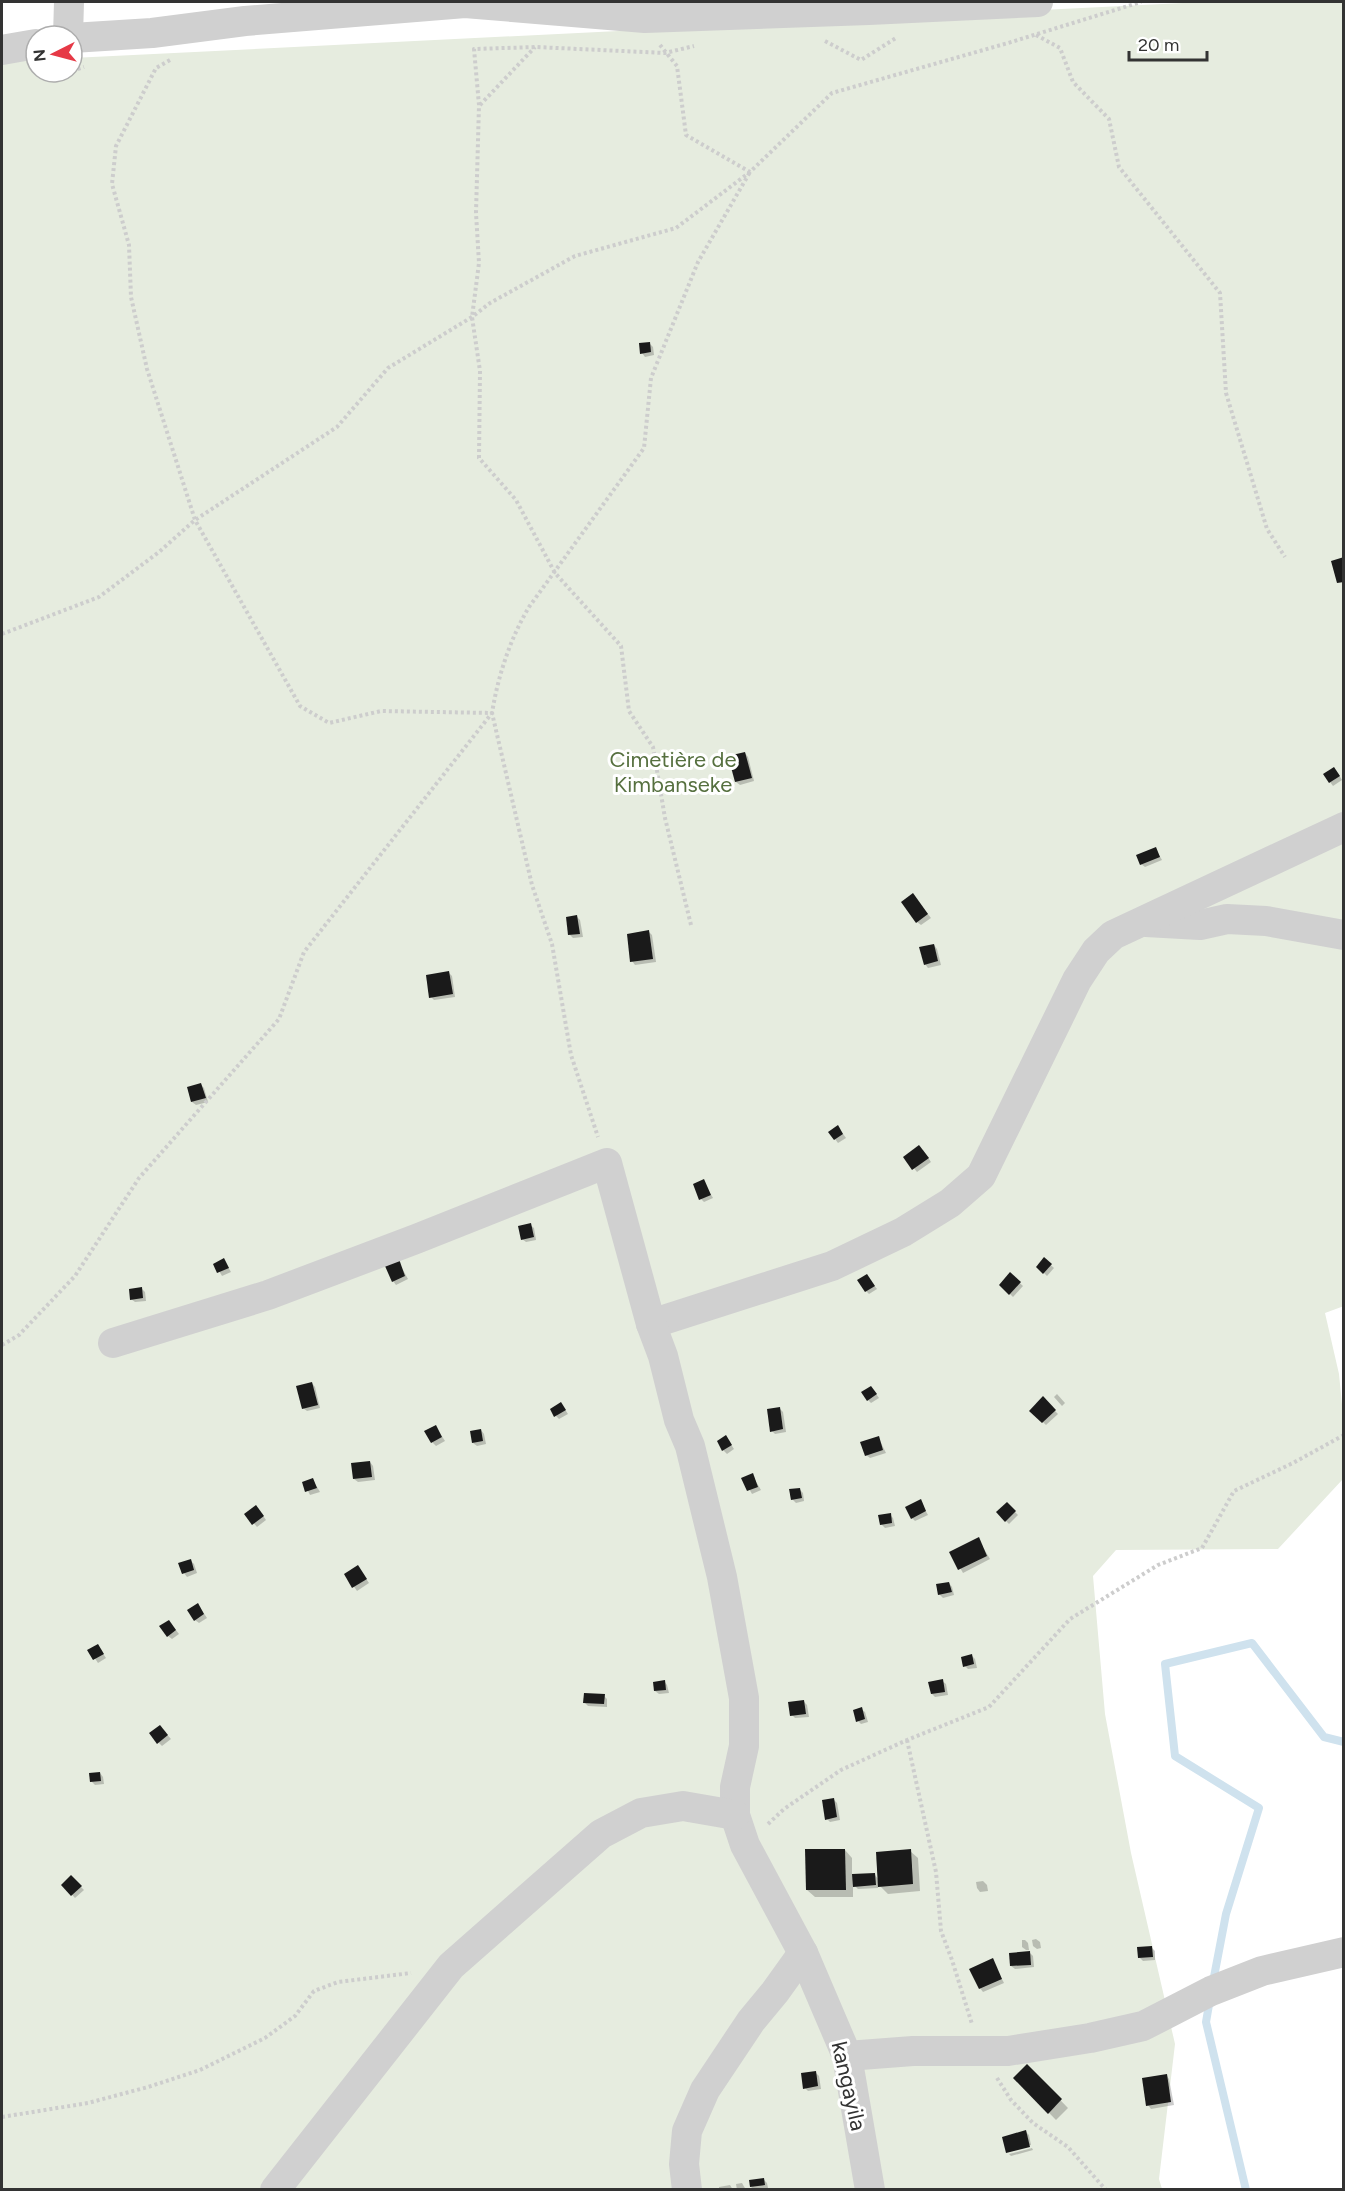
<svg xmlns="http://www.w3.org/2000/svg" width="1345" height="2191" viewBox="0 0 1345 2191" font-family="Figtree,sans-serif">
	<rect width="100%" height="100%" fill="#fff"/>
	<polygon fill="#e6ecdf" points="1203,2 1343,2 1344,1306 1325,1313 1339,1374 1344,1425 1343,1479 1278,1549 1116,1550 1093,1576 1105,1714 1131,1853 1175,2044 1159,2179 1162,2189 2,2190 2,61 36,59 36,72 72,72 72,58"/>
	<g fill="#0003">
		<polygon points="649,343 653,347 654,355 645,357 642,353"/>
		<polygon points="745,753 748,757 754,781 740,785 736,782"/>
		<polygon points="1337,772 1342,780 1333,786 1330,782"/>
		<polygon points="1155,848 1162,860 1145,867 1141,864"/>
		<polygon points="913,895 931,918 921,925 917,922"/>
		<polygon points="577,917 580,920 583,937 573,938 570,935"/>
		<polygon points="649,932 652,935 656,962 635,965 632,961"/>
		<polygon points="934,945 937,949 941,965 928,968 925,964"/>
		<polygon points="449,973 452,976 455,997 434,1000 431,997"/>
		<polygon points="201,1085 204,1088 208,1102 196,1105 192,1102"/>
		<polygon points="841,1131 846,1138 838,1143 835,1139"/>
		<polygon points="923,1150 931,1162 917,1172 905,1157"/>
		<polygon points="703,1181 713,1198 704,1202 701,1199"/>
		<polygon points="530,1225 534,1228 536,1240 526,1242 522,1239"/>
		<polygon points="1044,1259 1054,1268 1047,1276 1038,1267"/>
		<polygon points="224,1260 231,1272 222,1276 215,1264"/>
		<polygon points="398,1261 408,1279 396,1285 393,1281"/>
		<polygon points="1010,1274 1023,1286 1013,1297 1001,1285"/>
		<polygon points="867,1276 877,1289 869,1294 866,1291"/>
		<polygon points="141,1288 145,1292 146,1301 135,1302 131,1299"/>
		<polygon points="312,1383 315,1387 320,1408 307,1411 303,1408"/>
		<polygon points="874,1391 879,1398 871,1403 868,1400"/>
		<polygon points="1057,1394 1065,1403 1062,1406 1054,1397"/>
		<polygon points="1043,1399 1058,1414 1046,1425 1031,1411"/>
		<polygon points="564,1408 568,1414 559,1419 556,1416"/>
		<polygon points="780,1409 783,1412 786,1432 775,1434 772,1431"/>
		<polygon points="436,1427 445,1441 436,1446 432,1442"/>
		<polygon points="481,1430 484,1434 486,1444 477,1446 473,1443"/>
		<polygon points="726,1437 734,1449 727,1454 723,1450"/>
		<polygon points="878,1437 886,1453 870,1458 866,1455"/>
		<polygon points="370,1462 373,1466 375,1480 358,1482 354,1479"/>
		<polygon points="752,1475 761,1490 752,1494 743,1478"/>
		<polygon points="313,1480 320,1492 310,1495 304,1483"/>
		<polygon points="799,1489 803,1493 804,1501 796,1503 792,1499"/>
		<polygon points="920,1501 928,1515 915,1521 912,1518"/>
		<polygon points="1007,1504 1018,1515 1009,1524 998,1513"/>
		<polygon points="259,1510 266,1520 257,1527 246,1514"/>
		<polygon points="890,1515 893,1518 895,1526 885,1528 881,1524"/>
		<polygon points="978,1539 990,1559 963,1573 951,1552"/>
		<polygon points="190,1560 194,1564 197,1573 187,1577 184,1573"/>
		<polygon points="358,1567 369,1583 357,1591 346,1575"/>
		<polygon points="949,1583 952,1587 954,1595 943,1598 939,1594"/>
		<polygon points="201,1609 207,1618 199,1623 195,1620"/>
		<polygon points="172,1625 179,1634 172,1639 168,1636"/>
		<polygon points="98,1646 106,1658 98,1663 90,1651"/>
		<polygon points="971,1655 975,1659 977,1668 968,1669 965,1666"/>
		<polygon points="664,1681 667,1685 669,1693 659,1694 655,1691"/>
		<polygon points="942,1681 946,1684 948,1695 935,1697 932,1694"/>
		<polygon points="604,1696 607,1699 607,1707 588,1706 585,1703"/>
		<polygon points="804,1702 807,1705 809,1717 795,1718 792,1715"/>
		<polygon points="861,1709 865,1712 868,1722 861,1724 858,1721"/>
		<polygon points="163,1730 171,1739 162,1746 159,1743"/>
		<polygon points="100,1773 103,1777 104,1784 95,1785 91,1781"/>
		<polygon points="834,1800 837,1803 840,1820 830,1822 827,1819"/>
		<polygon points="845,1850 852,1858 852,1876 874,1874 879,1880 910,1851 918,1858 920,1891 888,1894 878,1884 878,1888 858,1889 853,1884 853,1897 815,1897 807,1890"/>
		<polygon points="71,1877 84,1890 75,1898 63,1885"/>
		<polygon points="983,1881 987,1885 988,1891 980,1892 977,1888 976,1882"/>
		<polygon points="1036,1939 1040,1942 1041,1948 1037,1949 1033,1946 1032,1940"/>
		<polygon points="1022,1940 1025,1940 1028,1943 1029,1950 1026,1950 1022,1947"/>
		<polygon points="1151,1947 1155,1951 1155,1960 1143,1961 1139,1957"/>
		<polygon points="1030,1953 1033,1956 1034,1967 1015,1969 1011,1966"/>
		<polygon points="992,1960 1004,1983 983,1992 980,1988"/>
		<polygon points="1027,2066 1068,2108 1056,2120 1015,2078"/>
		<polygon points="815,2072 819,2076 821,2089 808,2091 805,2088"/>
		<polygon points="1166,2075 1169,2079 1174,2105 1151,2109 1148,2105"/>
		<polygon points="1026,2132 1029,2135 1031,2145 1007,2151"/>
		<polygon points="1032,2148 1033,2150 1011,2156 1009,2154"/>
		<polygon points="764,2180 767,2183 768,2188 754,2190 751,2187"/>
		<polygon points="742,2183 746,2190 737,2190 736,2184"/>
		<polygon points="730,2185 733,2190 719,2190 719,2187"/>
	</g>
	<g fill="none" stroke-linecap="round" stroke-linejoin="round">
		<g stroke="#cfe2ee" stroke-width="8">
			<polyline points="1213,1982 1226,1914 1259,1808 1175,1756 1165,1664 1252,1643 1324,1737 1344,1742"/>
			<polyline points="1210,1999 1206,2022 1246,2190"/>
		</g>
	</g>
	<g fill="#1a1a1a">
		<polygon points="650,342 651,352 640,354 639,343"/>
		<polygon points="1344,557 1344,582 1337,583 1331,561"/>
		<polygon points="745,752 752,778 735,782 728,756"/>
		<polygon points="1334,767 1340,776 1329,783 1323,774"/>
		<polygon points="1156,847 1160,857 1140,865 1136,855"/>
		<polygon points="913,893 928,914 916,923 901,902"/>
		<polygon points="577,915 580,934 568,935 566,917"/>
		<polygon points="649,930 653,959 630,962 627,934"/>
		<polygon points="934,944 938,961 924,965 919,947"/>
		<polygon points="449,971 453,994 429,998 426,975"/>
		<polygon points="201,1083 206,1098 191,1102 187,1087"/>
		<polygon points="838,1125 843,1134 834,1140 828,1132"/>
		<polygon points="919,1145 929,1158 912,1170 903,1157"/>
		<polygon points="704,1179 711,1195 699,1200 693,1184"/>
		<polygon points="531,1223 534,1237 521,1240 518,1226"/>
		<polygon points="1044,1257 1052,1264 1043,1274 1036,1267"/>
		<polygon points="224,1258 229,1268 217,1273 213,1264"/>
		<polygon points="399,1259 405,1276 392,1282 385,1266"/>
		<polygon points="1010,1272 1021,1282 1009,1295 999,1285"/>
		<polygon points="867,1274 875,1286 865,1292 857,1280"/>
		<polygon points="142,1287 143,1298 130,1300 129,1289"/>
		<polygon points="312,1382 318,1405 302,1409 296,1386"/>
		<polygon points="871,1386 877,1394 867,1401 861,1392"/>
		<polygon points="1043,1396 1056,1410 1042,1423 1029,1411"/>
		<polygon points="561,1402 566,1410 554,1417 550,1409"/>
		<polygon points="780,1407 783,1429 770,1432 767,1409"/>
		<polygon points="436,1425 442,1437 431,1443 424,1431"/>
		<polygon points="481,1429 483,1441 472,1443 470,1431"/>
		<polygon points="726,1435 732,1445 722,1451 717,1441"/>
		<polygon points="879,1436 883,1450 865,1456 860,1442"/>
		<polygon points="370,1461 372,1477 353,1479 351,1463"/>
		<polygon points="753,1473 758,1487 747,1491 741,1478"/>
		<polygon points="313,1478 317,1488 305,1492 302,1482"/>
		<polygon points="800,1488 802,1498 791,1500 789,1489"/>
		<polygon points="921,1499 926,1511 911,1519 905,1507"/>
		<polygon points="1007,1502 1016,1511 1005,1522 996,1512"/>
		<polygon points="256,1505 264,1516 252,1525 244,1514"/>
		<polygon points="891,1513 892,1523 880,1525 878,1515"/>
		<polygon points="979,1537 987,1556 958,1570 949,1552"/>
		<polygon points="191,1559 194,1570 182,1574 178,1563"/>
		<polygon points="358,1565 367,1579 352,1588 344,1574"/>
		<polygon points="949,1582 952,1592 938,1595 936,1584"/>
		<polygon points="198,1603 204,1614 194,1621 187,1610"/>
		<polygon points="169,1620 176,1630 167,1637 159,1626"/>
		<polygon points="98,1644 104,1654 93,1660 87,1650"/>
		<polygon points="972,1654 974,1664 963,1667 961,1657"/>
		<polygon points="943,1679 945,1692 931,1694 928,1682"/>
		<polygon points="665,1680 666,1690 654,1691 653,1682"/>
		<polygon points="584,1693 605,1694 604,1704 583,1703"/>
		<polygon points="804,1700 806,1714 790,1716 788,1702"/>
		<polygon points="862,1707 865,1719 856,1722 853,1710"/>
		<polygon points="160,1725 168,1735 157,1744 149,1733"/>
		<polygon points="100,1772 101,1781 90,1782 89,1773"/>
		<polygon points="834,1798 837,1817 825,1820 822,1800"/>
		<polygon points="805,1849 845,1849 846,1890 806,1890"/>
		<polygon points="911,1849 913,1884 878,1887 876,1852"/>
		<polygon points="875,1873 876,1885 853,1887 852,1874"/>
		<polygon points="71,1875 82,1886 71,1896 61,1885"/>
		<polygon points="1152,1946 1153,1957 1138,1958 1137,1947"/>
		<polygon points="1030,1951 1031,1965 1010,1966 1009,1953"/>
		<polygon points="993,1958 1002,1979 979,1989 969,1969"/>
		<polygon points="1027,2064 1062,2099 1048,2114 1013,2078"/>
		<polygon points="816,2071 818,2086 803,2089 801,2073"/>
		<polygon points="1167,2074 1171,2102 1146,2106 1142,2078"/>
		<polygon points="1026,2130 1030,2147 1006,2153 1002,2137"/>
		<polygon points="764,2178 765,2185 750,2187 749,2180"/>
	</g>
	<g fill="none" stroke-linecap="round" stroke-linejoin="round">
		<g stroke="#cdcdcd" stroke-width="4" stroke-dasharray="3 3" stroke-linecap="butt">
			<polyline points="1036,35 1060,48 1073,82 1109,119 1119,167 1220,293 1226,393 1267,529 1285,557"/>
			<polyline points="825,41 861,60 896,38"/>
			<polyline points="660,45 677,66 686,135 750,172"/>
			<polyline points="170,60 156,68 116,146 112,184 129,245 131,297 147,369 195,520 300,706 329,723 381,711 492,713 532,885 552,944 571,1055 598,1137"/>
			<polyline points="72,71 84,67"/>
			<polyline points="41,73 61,72"/>
			<polyline points="480,105 535,47"/>
			<polyline points="2,634 99,597 159,552 195,520 337,427 388,368 472,317 490,303 575,256 676,228 750,172 832,93 1008,43 1141,2"/>
			<polyline points="691,925 665,818 653,747 629,711 621,646 555,573 516,500 479,458 480,371 472,317 479,263 476,213 479,105 474,49 536,47 665,53 694,46"/>
			<path d="M 2,1345 L 19,1335 L 75,1276 L 139,1178 L 279,1019 L 304,952 L 492,713 C 498,676 510,639 529,607 L 644,448 L 651,378 L 698,262 L 750,172"/>
			<polyline points="907,1740 936,1872 941,1931 952,1960 972,2024"/>
			<polyline points="768,1824 784,1809 841,1770 907,1740 989,1707 1070,1619 1158,1565 1202,1548 1234,1491 1293,1463 1344,1435"/>
			<polyline points="997,2078 1011,2100 1033,2123 1068,2147 1106,2190"/>
			<polyline points="2,2117 88,2103 148,2087 200,2070 265,2038 295,2016 314,1991 338,1982 411,1973"/>
		</g>
		<g stroke="#d0d0d0" stroke-width="30">
			<polyline points="68,36 69,2"/>
			<polyline points="72,38 152,33 245,21 465,3 645,18 869,10 1038,2"/>
			<polyline points="2,50 36,44"/>
			<polyline points="1146,922 1200,925 1227,919 1266,921 1344,935"/>
			<polyline points="651,1324 832,1266 903,1232 950,1203 981,1176 1077,980 1096,951 1113,935 1344,827"/>
			<polyline points="113,1343 268,1295 416,1239 607,1163 651,1324 663,1356 679,1420 690,1446 722,1577 744,1698 744,1746 735,1787 735,1815 745,1845 803,1953 847,2056 870,2190"/>
			<polyline points="847,2056 913,2051 1008,2051 1090,2038 1143,2026 1211,1991 1262,1971 1344,1952"/>
			<polyline points="275,2190 451,1966 601,1834 641,1813 683,1806 735,1815"/>
			<polyline points="687,2190 684,2164 687,2131 705,2090 751,2021 775,1992 803,1953"/>
		</g>
	</g>
	<g text-anchor="middle" dominant-baseline="central" stroke-width="6" stroke-linejoin="round" paint-order="stroke">
		<g font-size="22" fill="#56703f" stroke="#fff">
			<text x="673" y="759">Cimetière de<tspan x="673" dy="25">Kimbanseke</tspan></text>
		</g>
		<g font-size="22" fill="#333" stroke="#fff">
			<text transform="translate(849 2086) rotate(77)">kangayila</text>
		</g>
	</g>
	<rect width="1345" height="2191" fill="none" stroke="#333333" stroke-width="6"/>
	<g transform="translate(54 54) rotate(264)"><circle r="28" fill="#ffffff" stroke="#adadad" stroke-width="1.5"/>
	<path d="M0-4.5L10 22L0 15L-10 22Z" fill="#e63946"/>
	<text y="-9" font-size="16" font-weight="bold" text-anchor="middle" fill="#333333">N</text>
	</g>
	<path d="M1129 51v9h78v-9" fill="none" stroke="#333333" stroke-width="3"/>
	<text x="1138" y="51" font-size="18" fill="#333333" stroke="#ffffff" stroke-width="4.5" paint-order="stroke">20 m</text>
</svg>
